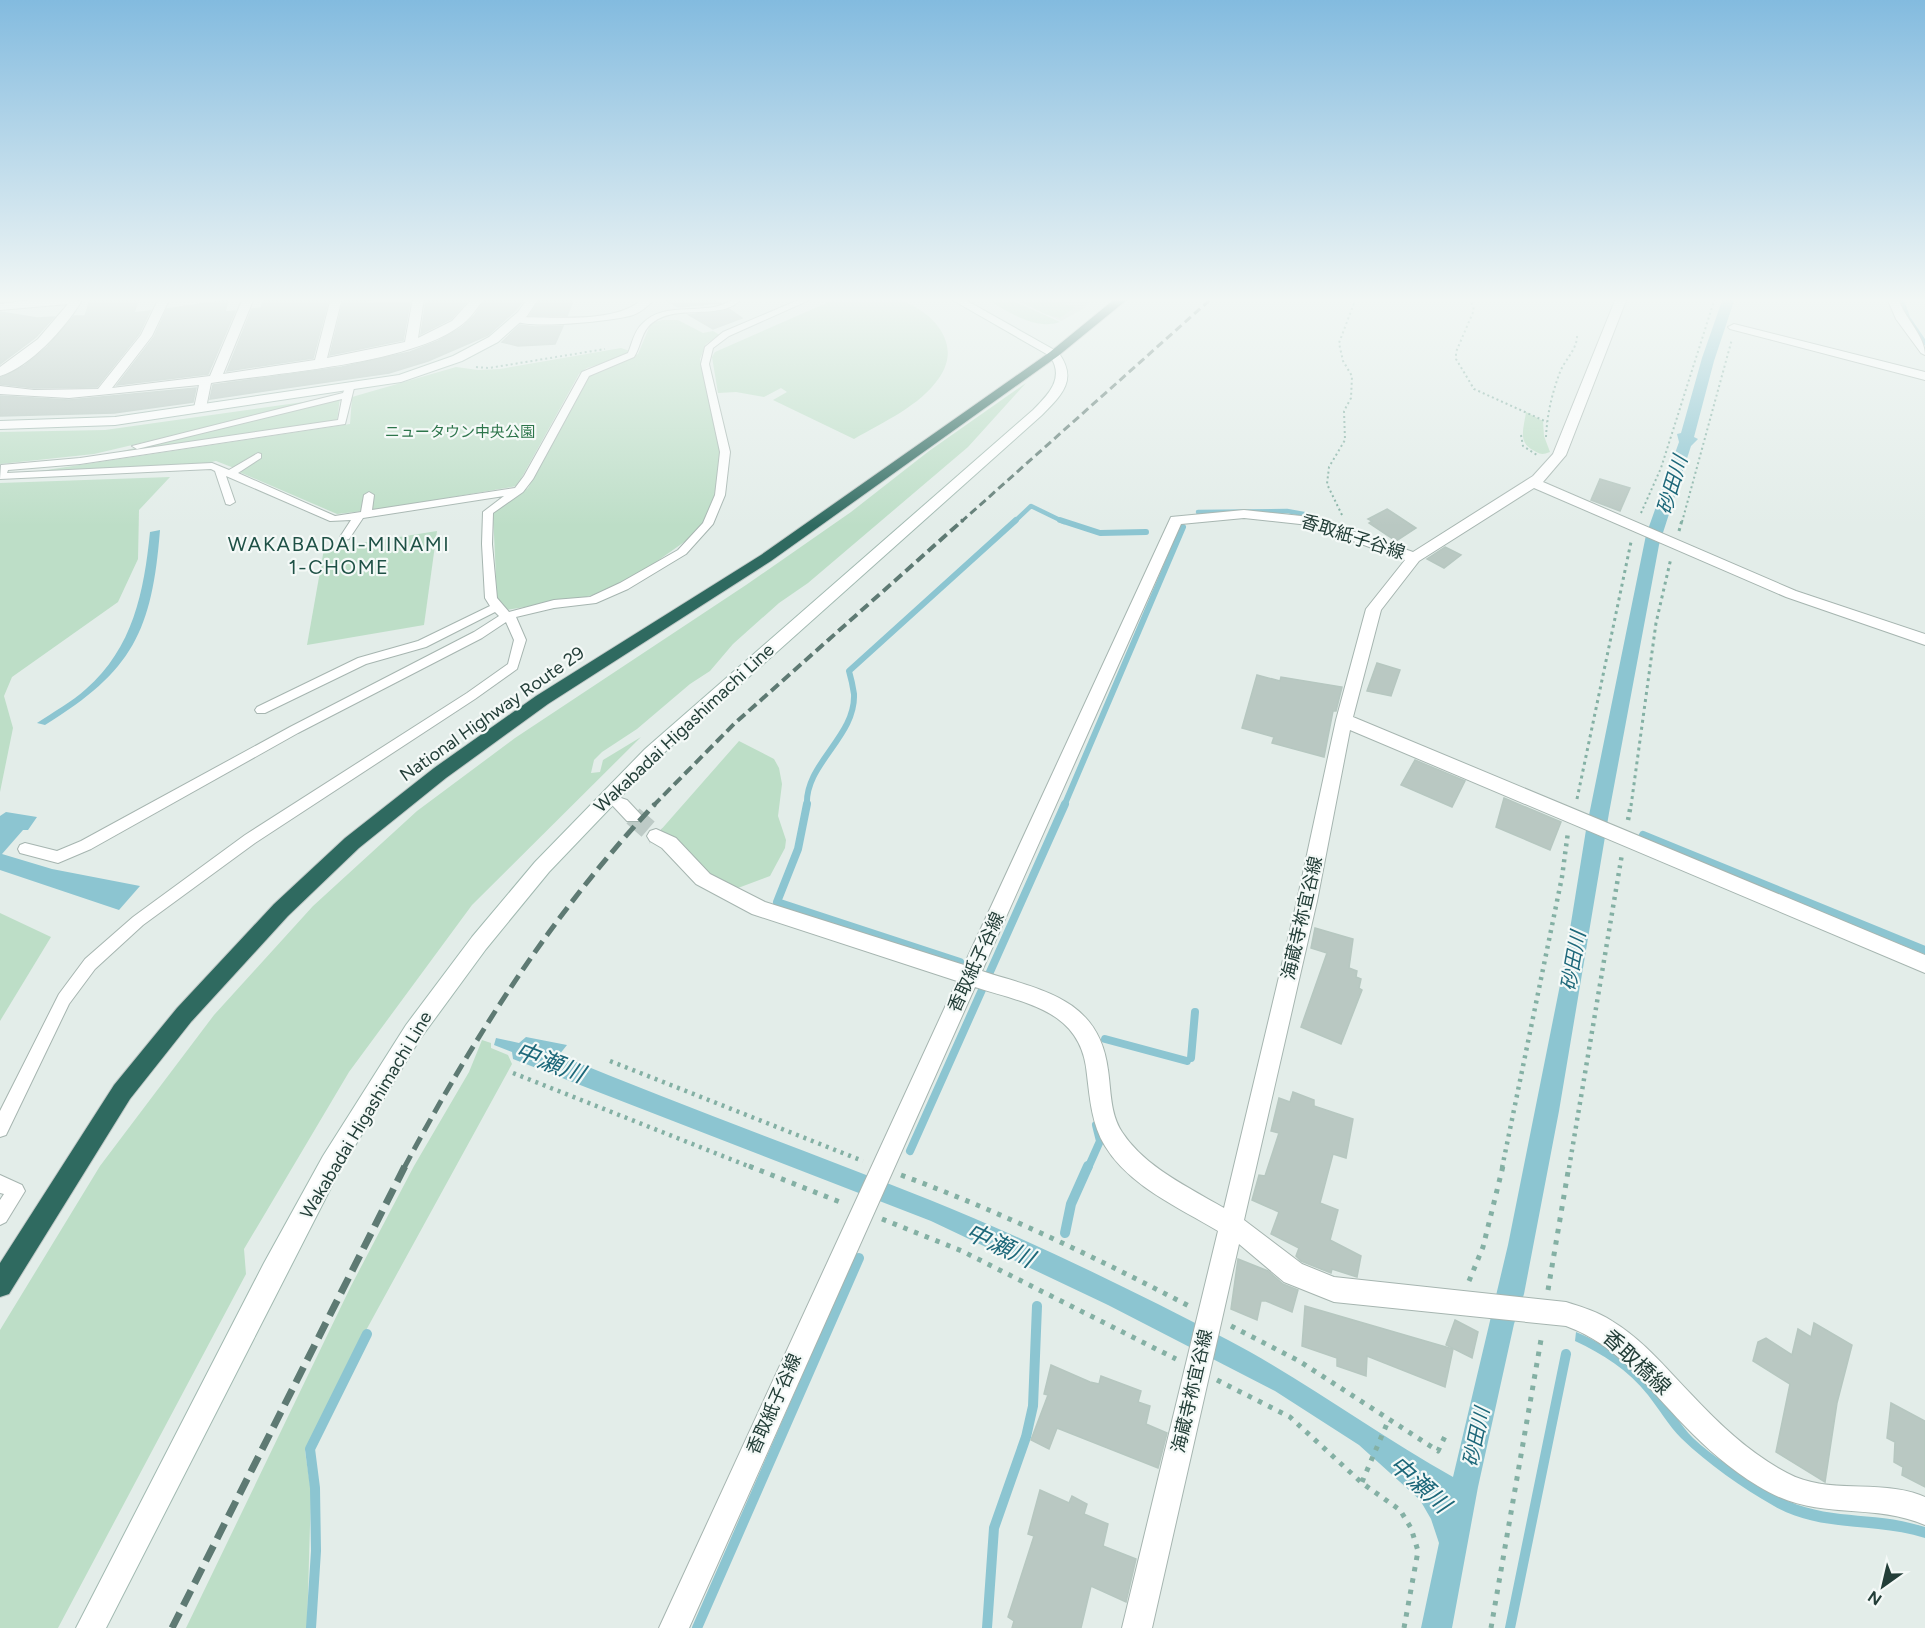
<svg xmlns="http://www.w3.org/2000/svg" width="1925" height="1628" viewBox="0 0 1925 1628" font-family="Figtree,'Noto Sans JP',sans-serif">
	<rect width="100%" height="100%" fill="#e3ede9"/>
	<polygon fill="#d2ddd8" points="1010,298 1094,298 1083,309 1061,321"/>
	<g fill="#bddec7">
		<path d="M 838,298 C 856,298 881,293 898,299 C 931,310 964,343 939,378 C 920,406 883,422 854,439 L 773,400 L 787,392 L 781,388 L 764,397 L 736,392 L 718,393 L 712,357 L 715,352 Z"/>
		<path d="M 984,298 L 1007,298 L 1060,322 C 1033,331 1007,310 984,298 Z"/>
		<polygon points="1014,298 1041,298 1076,307 1060,318 1045,314"/>
		<polygon points="662,320 678,320 703,333 713,331 720,335 706,344 700,359 721,451 713,504 709,515 694,535 649,567 605,591 586,597 507,610 497,599 493,513 528,488 590,375 638,354 651,323"/>
		<polygon points="621,348 630,351 626,356 587,368 579,374 517,486 371,511 373,493 366,494 363,511 337,514 237,471 262,457 258,455 234,468 216,461 187,467 20,474 350,424 352,397 456,367 478,370 500,369"/>
		<polygon points="1026,383 968,447 808,583 779,603 733,644 710,671 690,684 637,729 602,752 594,760 591,773 600,772 603,760 641,737 472,905 349,1072 244,1249 246,1274 58,1628 0,1628 0,1330 100,1166 214,1015 313,906 417,811 515,738 746,585 851,512 929,451"/>
		<polygon points="332,398 94,454 0,464 0,432 105,430"/>
		<polygon points="340,398 337,421 98,457"/>
		<path d="M 1526,412 L 1543,421 L 1544,436 L 1550,452 C 1540,456 1539,453 1531,449 C 1518,441 1524,427 1526,412 Z"/>
		<polygon points="170,477 139,510 138,559 118,602 12,677 4,696 13,728 0,792 0,483"/>
		<polygon points="437,531 424,625 307,645 324,549"/>
		<polygon points="739,741 774,759 779,768 782,784 778,816 786,840 785,848 770,876 738,888 710,877 691,853 674,839 659,832"/>
		<polygon points="0,913 51,937 0,1021"/>
		<polygon points="482,1040 491,1043 491,1048 508,1055 512,1064 364,1334 305,1451 311,1491 307,1628 186,1628 351,1286 414,1166 469,1072"/>
	</g>
	<g fill="#8cc5d1">
		<path d="M 1723,298 L 1735,298 L 1714,361 L 1694,437 L 1698,439 L 1691,446 L 1659,545 L 1609,813 L 1559,1111 L 1524,1294 L 1514,1324 L 1478,1487 L 1452,1628 L 1421,1628 L 1439,1543 L 1431,1519 L 1420,1500 L 1359,1445 L 1275,1391 L 1108,1305 L 931,1221 L 513,1059 L 512,1052 L 494,1045 L 496,1038 L 519,1043 L 526,1037 L 567,1045 L 559,1055 C 682,1106 807,1151 930,1200 C 1030,1240 1132,1290 1228,1340 C 1306,1381 1376,1434 1453,1477 L 1508,1245 L 1565,960 L 1586,830 L 1646,535 L 1679,442 L 1677,434 L 1681,433 L 1702,358 Z"/>
		<path d="M 160,530 C 152,631 133,671 45,725 L 37,723 C 53,712 72,702 86,689 C 133,648 144,592 150,532 Z"/>
		<polygon points="6,812 37,817 28,830 23,830 2,854 52,869 140,886 119,910 0,870 0,816"/>
		<path d="M 1576,1332 C 1608,1345 1637,1368 1659,1394 C 1671,1408 1680,1425 1693,1438 C 1713,1457 1740,1473 1763,1488 C 1822,1525 1866,1508 1925,1527 L 1925,1538 C 1875,1522 1821,1533 1774,1506 C 1741,1487 1709,1465 1681,1438 C 1669,1426 1659,1409 1648,1395 C 1628,1370 1603,1354 1575,1341 Z"/>
	</g>
	<g fill="none" stroke-linecap="round" stroke-linejoin="round">
		<g stroke="#8cc5d1" stroke-width="4.5">
			<polyline points="1901,298 1908,318 1925,343"/>
			<polyline points="1198,512 1287,511 1315,516"/>
			<polyline points="1014,522 1031,506 1064,522"/>
		</g>
		<g stroke="#8cc5d1" stroke-width="6">
			<polyline points="1060,520 1100,533 1146,532"/>
			<path d="M 807,806 C 804,764 856,737 854,694 C 853,687 851,678 849,671 L 1016,520"/>
			<polyline points="1064,806 1183,527"/>
		</g>
		<g stroke="#8cc5d1" stroke-width="8">
			<polyline points="807,804 798,849 777,902 960,962"/>
			<polyline points="1643,835 1925,950"/>
			<polyline points="1105,1039 1187,1061"/>
			<polyline points="1191,1058 1195,1012"/>
			<polyline points="910,1151 1065,804"/>
			<polyline points="1088,1168 1100,1141 1096,1125"/>
		</g>
		<g stroke="#8cc5d1" stroke-width="10">
			<polyline points="1065,1233 1071,1204 1088,1166"/>
			<polyline points="311,1628 316,1551 315,1488 310,1449 367,1334"/>
			<polyline points="697,1628 859,1258"/>
			<polyline points="987,1628 994,1528 1026,1437 1033,1406 1037,1306"/>
			<polyline points="1510,1628 1566,1354"/>
		</g>
	</g>
	<g fill="#b9c8c2" stroke="#b6c7c0" stroke-width="1.5">
		<polygon points="91,298 139,298 134,313 150,311 139,334 97,387 34,388 0,384 0,378 24,366 47,347 74,316 85,316"/>
		<polygon points="264,298 329,298 313,358 227,371 252,309 261,308"/>
		<polygon points="344,298 376,298 362,304 410,302 403,340 330,355"/>
		<polygon points="470,298 451,319 421,334 426,301"/>
		<polygon points="486,298 525,298 516,310 488,335 428,361 389,373 210,399 213,385 342,367 410,352 438,341 461,328 475,315"/>
		<polygon points="541,298 574,298 567,316 530,315"/>
		<polygon points="662,298 712,298 720,303 678,307"/>
		<polygon points="228,300 225,312 235,311 208,374 117,385 154,337 167,309"/>
		<polygon points="729,309 742,318 713,329 689,315"/>
		<polygon points="0,312 37,318 54,317 36,337 0,364"/>
		<polygon points="520,325 535,327 563,326 555,344 518,346 502,342"/>
		<polygon points="196,388 193,402 114,413 0,416 0,396 69,400"/>
		<polygon points="1600,479 1630,488 1620,511 1591,500"/>
		<polygon points="1387,509 1416,528 1396,541 1369,523 1372,521 1368,519"/>
		<polygon points="1445,547 1461,555 1444,568 1427,559"/>
		<polygon points="1377,663 1400,670 1391,696 1367,691"/>
		<polygon points="1257,675 1280,681 1281,677 1342,687 1336,711 1333,711 1324,757 1272,743 1274,737 1242,728"/>
		<polygon points="1415,760 1465,781 1452,807 1401,785"/>
		<polygon points="1504,798 1561,822 1550,850 1496,827"/>
		<polygon points="1315,928 1353,939 1349,968 1357,971 1356,977 1361,979 1359,988 1362,990 1341,1044 1301,1027 1327,953 1311,948"/>
		<polygon points="1293,1092 1314,1100 1314,1106 1353,1119 1346,1158 1333,1154 1320,1203 1338,1210 1330,1240 1361,1256 1357,1277 1332,1269 1331,1273 1301,1261 1296,1256 1299,1248 1271,1234 1279,1212 1252,1200 1259,1175 1265,1176 1279,1133 1271,1131 1279,1098 1290,1102"/>
		<polygon points="1238,1259 1268,1271 1283,1284 1298,1290 1292,1312 1266,1301 1261,1301 1257,1320 1231,1309"/>
		<polygon points="1305,1306 1453,1349 1445,1387 1367,1356 1366,1376 1337,1366 1337,1358 1302,1346"/>
		<polygon points="1455,1320 1478,1332 1472,1358 1446,1345"/>
		<polygon points="1814,1323 1852,1345 1837,1403 1825,1482 1776,1452 1790,1384 1753,1361 1758,1342 1766,1338 1792,1355 1798,1329 1811,1337"/>
		<polygon points="1051,1365 1090,1382 1099,1384 1101,1376 1141,1391 1138,1402 1150,1406 1146,1424 1167,1433 1158,1468 1057,1428 1049,1449 1031,1440 1048,1395 1044,1394"/>
		<polygon points="1891,1403 1925,1421 1925,1487 1902,1475 1903,1467 1894,1462 1895,1442 1887,1438"/>
		<polygon points="1040,1490 1069,1503 1072,1496 1087,1504 1084,1514 1108,1524 1103,1546 1136,1559 1126,1602 1091,1586 1081,1628 1012,1628 1014,1621 1008,1617 1034,1536 1028,1534"/>
	</g>
	<g fill="none" stroke-linecap="round" stroke-linejoin="round">
		<polyline stroke="#bdcac6" stroke-width="20" stroke-dasharray="20 10" stroke-linecap="butt" points="633,816 656,836"/>
		<defs>
			<g id="lane">
				<path d="M 734,298 L 743,298 C 719,324 672,300 648,327 C 641,335 640,348 634,357 L 589,376 L 533,479 L 523,492 L 493,513 L 492,544 L 497,598 L 509,612 L 554,600 L 590,597 L 620,583 L 678,550 L 703,523 L 715,495 L 720,452 L 701,364 L 705,347 L 723,332 L 803,298 L 814,298 L 729,336 L 713,348 L 709,364 L 730,452 L 725,495 L 713,524 L 686,554 L 628,589 L 596,603 L 554,608 L 516,617 L 526,640 L 517,669 L 475,699 L 255,843 L 143,925 L 95,969 L 69,1004 L 6,1135 L 0,1137 L 0,1111 L 59,994 L 85,959 L 133,917 L 245,835 L 467,693 L 508,664 L 514,640 L 506,622 L 482,638 L 298,733 L 91,849 L 58,863 L 20,853 L 18,849 L 20,845 L 25,843 L 57,851 L 81,841 L 290,727 L 474,632 L 499,616 L 495,612 L 426,647 L 366,664 L 265,713 L 257,713 L 255,710 L 257,707 L 358,658 L 418,641 L 490,606 L 485,598 L 482,544 L 483,512 L 504,496 L 363,518 L 349,539 L 345,540 L 340,537 L 351,520 L 330,521 L 226,476 L 235,502 L 230,505 L 226,504 L 215,471 L 211,469 L 0,479 L 1,465 L 80,458 L 338,420 L 342,399 L 137,449 L 132,446 L 343,393 L 346,386 L 349,385 L 354,388 L 345,424 L 80,464 L 8,470 L 7,473 L 212,463 L 229,470 L 258,453 L 261,454 L 261,458 L 238,473 L 335,516 L 361,512 L 364,495 L 369,492 L 374,495 L 372,510 L 515,488 L 524,476 L 582,372 L 628,353 C 632,344 634,331 642,324 C 666,298 709,319 734,298 Z"/>
				<polygon points="0,1175 22,1185 25,1191 6,1222 0,1225 0,1200 4,1194 0,1193"/>
			</g>
			<g id="street">
				<path d="M 47,298 L 73,298 L 81,302 C 65,328 30,367 0,376 L 0,367 L 38,339 L 68,304 L 0,310 L 0,304 Z"/>
				<path d="M 159,298 L 170,298 L 152,336 L 112,388 L 210,376 L 243,298 L 254,298 L 223,374 L 315,360 L 331,298 L 342,298 L 327,358 L 405,342 L 413,298 L 424,298 L 418,338 L 452,321 L 473,298 L 484,298 C 477,309 470,319 460,326 C 409,364 277,373 211,383 L 206,408 L 200,412 L 194,408 L 199,385 L 69,398 L 0,394 L 0,386 L 34,390 L 98,389 L 141,335 Z"/>
				<path d="M 643,298 L 655,298 C 648,306 643,311 633,315 C 615,321 526,330 513,320 L 519,317 C 551,317 620,324 643,298 Z"/>
				<path d="M 1616,298 L 1627,298 L 1566,455 L 1543,482 L 1796,591 L 1925,634 L 1925,645 L 1786,597 L 1534,488 L 1419,561 L 1381,610 L 1353,717 L 1925,955 L 1925,973 L 1350,730 L 1317,901 L 1244,1220 L 1302,1264 L 1334,1277 L 1566,1302 C 1582,1307 1598,1312 1612,1321 C 1642,1339 1665,1367 1689,1392 C 1718,1423 1749,1453 1787,1473 C 1827,1495 1878,1479 1920,1495 L 1925,1497 L 1925,1525 C 1867,1501 1817,1523 1758,1486 C 1730,1469 1706,1448 1684,1425 C 1648,1388 1617,1344 1566,1326 L 1334,1302 L 1284,1282 L 1239,1244 L 1152,1628 L 1122,1628 L 1218,1231 C 1180,1208 1129,1186 1105,1146 C 1092,1125 1090,1100 1087,1075 C 1082,1010 1027,1004 975,987 L 689,1628 L 659,1628 L 957,981 L 752,914 L 696,884 L 662,848 L 650,841 L 647,836 L 650,831 L 656,829 L 676,838 L 710,874 L 765,902 L 964,965 L 1171,517 L 1244,510 L 1311,517 L 1413,552 L 1533,476 L 1553,454 ZM 1244,518 L 1309,525 L 1405,560 L 1366,609 L 1336,720 L 1297,901 L 1224,1208 C 1188,1187 1145,1167 1122,1132 C 1110,1114 1111,1090 1108,1070 C 1099,997 1040,990 982,971 L 1181,524 Z"/>
				<path d="M 1887,298 L 1898,298 C 1904,318 1925,335 1925,355 L 1921,353 L 1896,319 Z"/>
				<polygon points="1734,324 1925,372 1925,380 1730,329 1728,327"/>
				<polygon points="621,798 627,800 642,816 639,821 627,821 612,805 615,800"/>
			</g>
			<g id="secondary">
				<polygon points="528,298 539,298 527,316 498,342 462,361 401,382 115,425 0,429 0,421 115,417 399,375 453,356 489,337 518,312"/>
				<path d="M 949,298 L 962,298 L 1058,352 C 1078,379 1063,394 1042,415 L 657,759 L 549,872 L 486,949 L 420,1039 L 339,1172 L 106,1628 L 76,1628 L 264,1263 L 323,1156 L 406,1025 L 472,937 L 535,862 L 645,749 L 1033,410 C 1049,394 1065,378 1050,356 Z"/>
			</g>
			<polygon id="highway" points="1116,298 1129,298 1058,356 771,561 548,704 446,778 359,848 288,916 191,1022 130,1099 9,1294 0,1297 0,1263 114,1085 177,1008 274,904 345,838 434,768 536,696 761,555 1050,352"/>
		</defs>
		<use href="#lane" stroke="#a6b5b0" stroke-width="2"/>
		<use href="#street" stroke="#a6b5b0" stroke-width="2"/>
		<use href="#secondary" stroke="#a2b9b1" stroke-width="2"/>
		<use href="#highway" stroke="#c1c9c7" stroke-width="2"/>
		<g stroke="#84b0a4" stroke-width="2" stroke-dasharray="2 3" stroke-linecap="butt">
			<polyline points="1470,298 1474,310 1456,352 1456,359 1474,389 1547,422"/>
			<polyline points="476,367 489,368 605,349"/>
			<polyline points="1521,435 1523,446 1537,455"/>
			<path d="M 1546,437 C 1547,415 1552,393 1560,372 C 1565,359 1578,349 1577,334"/>
			<polyline points="1641,513 1661,468 1715,298"/>
			<polyline points="1342,515 1327,484 1329,467 1345,440 1344,411 1351,398 1352,376 1343,361 1339,343 1356,298"/>
			<polyline points="1682,522 1732,339"/>
		</g>
		<g stroke="#84b0a4" stroke-width="3" stroke-dasharray="3 4" stroke-linecap="butt">
			<polyline points="1679,531 1682,520"/>
			<polyline points="1577,799 1631,542"/>
			<polyline points="1631,806 1656,623 1671,558"/>
		</g>
		<g stroke="#84b0a4" stroke-width="4.5" stroke-dasharray="3 5" stroke-linecap="butt">
			<polyline points="1628,820 1631,804"/>
			<polyline points="610,1061 863,1161"/>
			<polyline points="513,1073 753,1168"/>
			<polyline points="1502,1168 1562,877 1568,832"/>
			<polyline points="1569,1168 1622,854"/>
		</g>
		<g stroke="#84b0a4" stroke-width="5" stroke-dasharray="4.5 7" stroke-linecap="butt">
			<polyline points="749,1166 845,1204"/>
			<path d="M 901,1175 C 1001,1212 1095,1257 1189,1306"/>
			<polyline points="882,1219 962,1251 1176,1359"/>
			<polyline points="1469,1281 1483,1247 1503,1166"/>
			<polyline points="1548,1290 1569,1166"/>
			<polyline points="1231,1326 1299,1361 1438,1451 1447,1432"/>
			<polyline points="1217,1380 1290,1417 1362,1483 1400,1510 1411,1528 1418,1551 1404,1628"/>
			<polyline points="1362,1482 1389,1419"/>
			<polyline points="1491,1628 1542,1334"/>
		</g>
		<use href="#lane" fill="#fff" fill-rule="evenodd"/>
		<use href="#street" fill="#fff" fill-rule="evenodd"/>
		<use href="#secondary" fill="#fff" fill-rule="evenodd"/>
		<use href="#highway" fill="#2f6a60" fill-rule="evenodd"/>
		<polyline stroke="#5e7a73" stroke-width="3" stroke-dasharray="8 4.5" stroke-linecap="butt" points="961,522 1212,298"/>
		<polyline stroke="#5e7a73" stroke-width="4" stroke-dasharray="10 5" stroke-linecap="butt" points="653,806 734,724 963,520"/>
		<path stroke="#5e7a73" stroke-width="5" stroke-dasharray="14 7" stroke-linecap="butt" d="M 404,1168 C 474,1037 553,912 655,804"/>
		<polyline stroke="#5e7a73" stroke-width="7" stroke-dasharray="17 8" stroke-linecap="butt" points="172,1628 405,1166"/>
	</g>
	<linearGradient id="sky" x2="0" y2="1"><stop stop-color="#83bbdf"/><stop offset="0.57" stop-color="#f2f7f5"/><stop offset="1" stop-color="#f2f7f5" stop-opacity="0"/></linearGradient>
	<rect width="1925" height="526" fill="url(#sky)"/>
	<g text-anchor="middle" dominant-baseline="central" stroke-width="4.5" stroke-linejoin="round" paint-order="stroke">
		<g font-size="15" fill="#2d754b" stroke="#f4f9f7">
			<text x="460" y="432">ニュータウン中央公園</text>
		</g>
		<g font-size="18" fill="#233e38" stroke="#f4f9f7">
			<text transform="translate(1353 537) rotate(18)">香取紙子谷線</text>
			<text transform="translate(492 714) rotate(-35)">National Highway Route 29</text>
			<text transform="translate(684 728) rotate(-43)">Wakabadai Higashimachi Line</text>
			<text transform="translate(1302 918) rotate(-77)">海蔵寺祢宜谷線</text>
			<text transform="translate(976 962) rotate(-65)">香取紙子谷線</text>
			<text transform="translate(366 1115) rotate(-59)">Wakabadai Higashimachi Line</text>
			<text transform="translate(1192 1391) rotate(-77)">海蔵寺祢宜谷線</text>
			<text transform="translate(774 1404) rotate(-66)">香取紙子谷線</text>
		</g>
		<g font-size="20" font-style="italic" fill="#1d687a" stroke="#f4f9f7">
			<text transform="translate(1672 485) rotate(-73)">砂田川</text>
			<text transform="translate(1573 961) rotate(-80)">砂田川</text>
			<text transform="translate(1476 1437) rotate(-78)">砂田川</text>
		</g>
		<g font-size="20" letter-spacing="1.5" fill="#1f5146" stroke="#f4f9f7">
			<text x="339" y="544">WAKABADAI-MINAMI<tspan x="339" dy="23">1-CHOME</tspan></text>
		</g>
		<g font-size="21" fill="#233e38" stroke="#f4f9f7">
			<text transform="translate(1637 1362) rotate(43)">香取橋線</text>
		</g>
		<g font-size="24" font-style="italic" fill="#1d687a" stroke="#f4f9f7">
			<text transform="translate(550 1062) rotate(21)">中瀬川</text>
			<text transform="translate(1000 1245) rotate(25)">中瀬川</text>
			<text transform="translate(1420 1484) rotate(42)">中瀬川</text>
		</g>
	</g>
	<g transform="translate(1883 1586) rotate(214)" stroke="#f4f9f7" stroke-width="4.5" paint-order="stroke">
	<path d="M0-4.5L10 22L0 15L-10 22Z" fill="#233e38"/>
	<text y="-9" font-size="16" font-weight="bold" text-anchor="middle" fill="#233e38">N</text>
	</g>
</svg>
